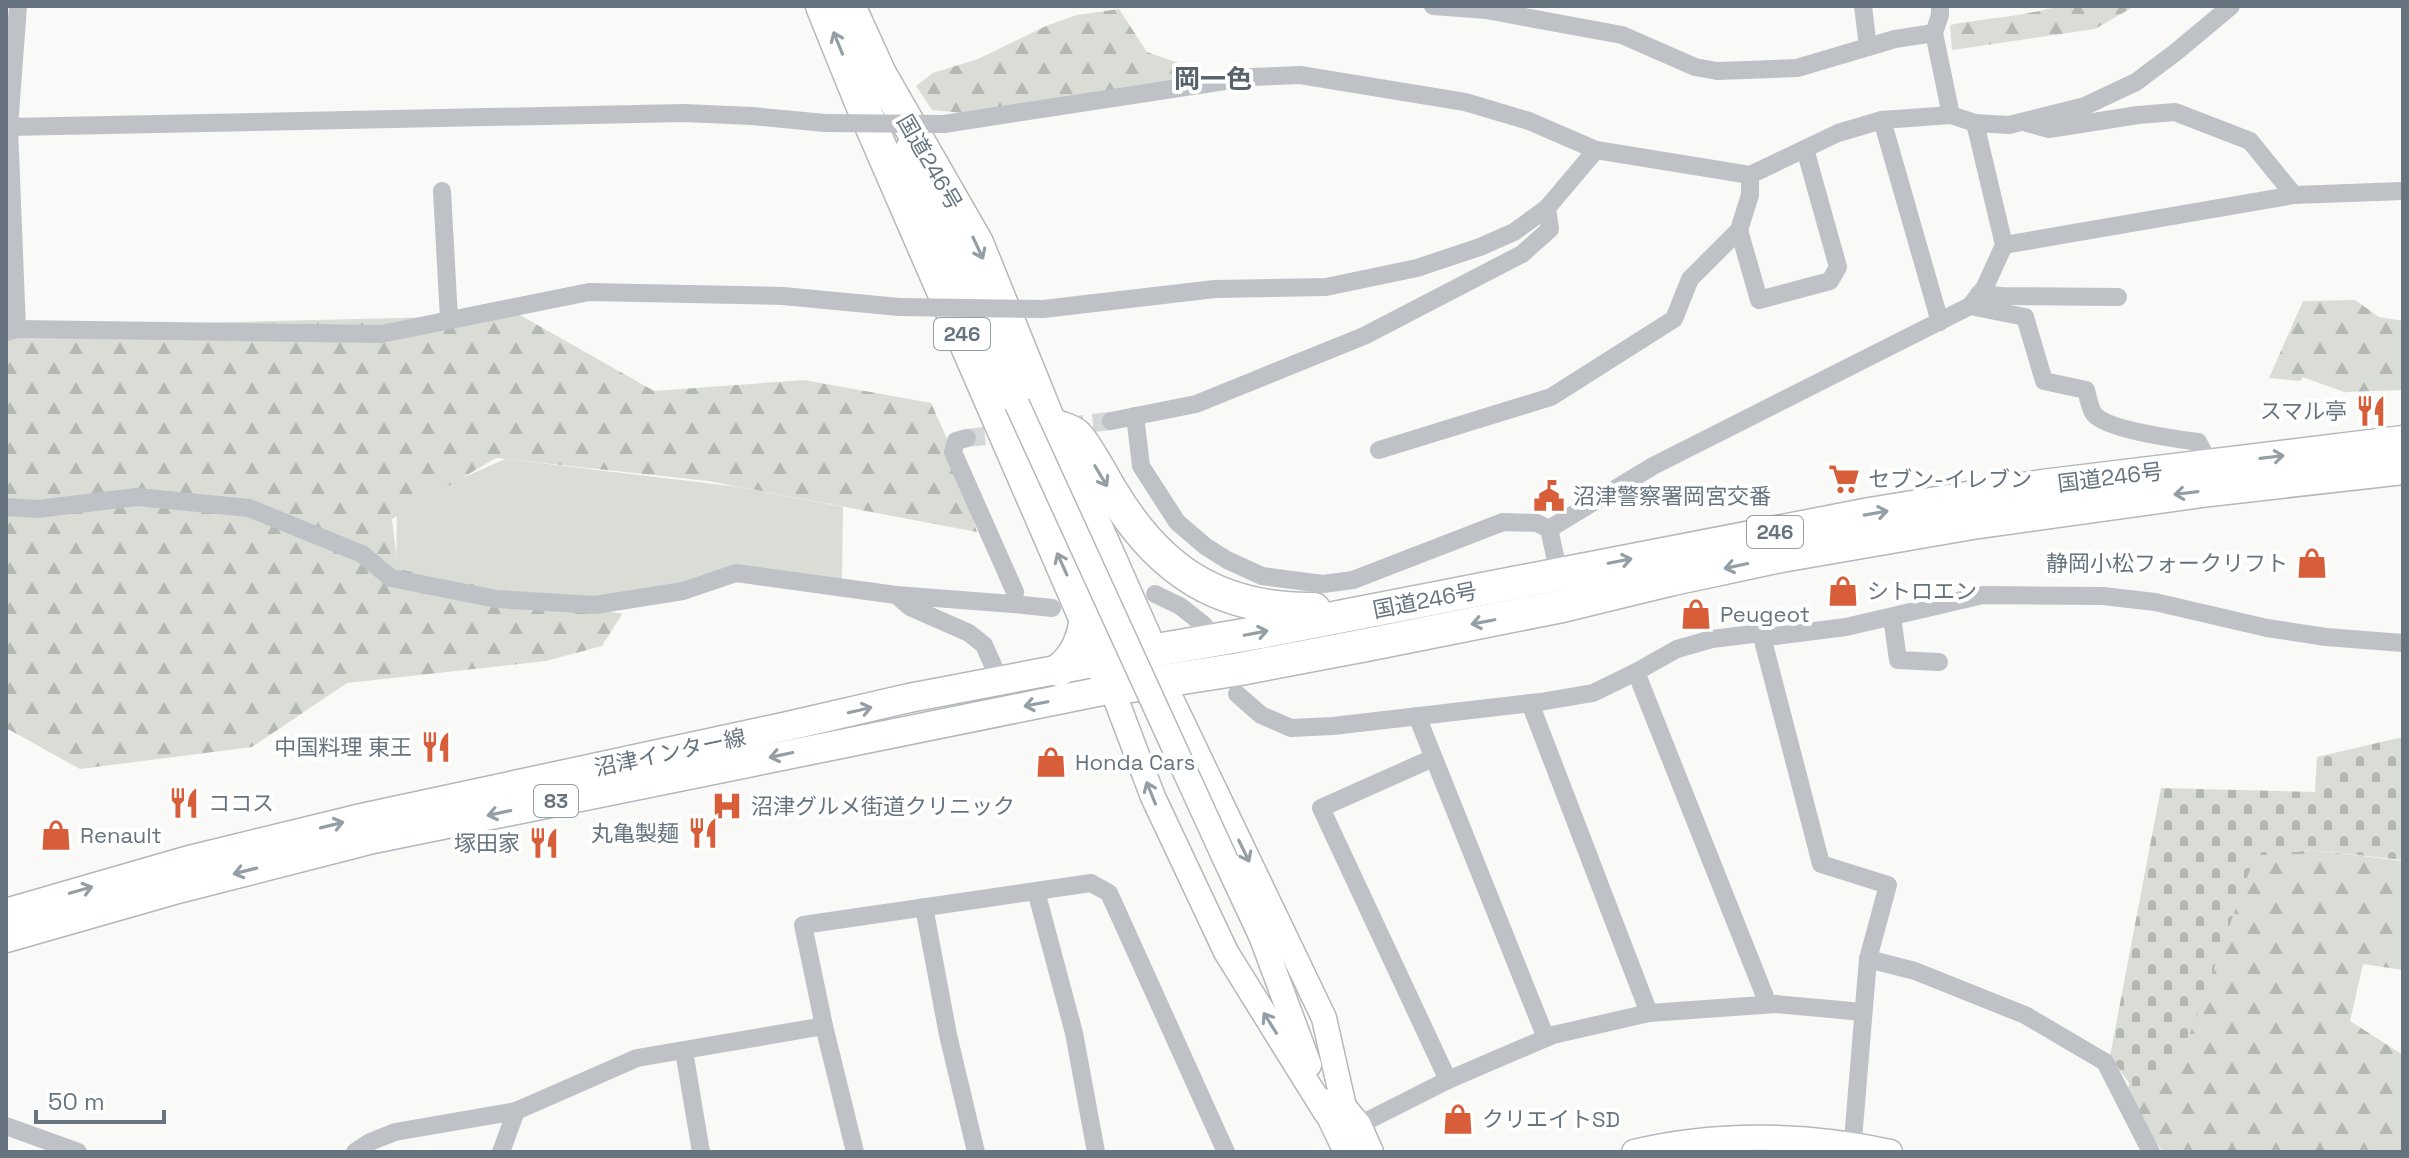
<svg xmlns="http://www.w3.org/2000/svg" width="2409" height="1158" viewBox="0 0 2409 1158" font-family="'Space Grotesk','Noto Sans JP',sans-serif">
	<defs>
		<pattern id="forest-firs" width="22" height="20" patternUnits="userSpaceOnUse" patternTransform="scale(2)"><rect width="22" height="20" fill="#d9ddd6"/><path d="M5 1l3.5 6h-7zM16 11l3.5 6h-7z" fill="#b4b8b3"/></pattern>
		<pattern id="cemetery-stones" width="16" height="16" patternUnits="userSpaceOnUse" patternTransform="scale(2)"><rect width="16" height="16" fill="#d9ddd6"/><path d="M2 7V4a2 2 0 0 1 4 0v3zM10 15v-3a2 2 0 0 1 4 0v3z" fill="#b4b8b3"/></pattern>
	</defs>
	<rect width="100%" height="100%" fill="#f9f9f7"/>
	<polygon fill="#d9ddd6" points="505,459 739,487 843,507 842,579 743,574 595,605 396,575 397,507"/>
	<g fill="url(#forest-firs)">
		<path d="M 2058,6 L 2135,6 L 2095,29 L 1952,50 L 1950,25 C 1986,18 2023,17 2058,6 Z"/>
		<polygon points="1119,9 1147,52 1181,64 1168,89 974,114 932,110 916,86 933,73 978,59 1046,26 1077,15"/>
		<polygon points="2355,300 2379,317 2403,321 2403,390 2344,392 2303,377 2300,381 2269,378 2303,301"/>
		<polygon points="520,315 654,391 804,380 931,403 953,452 977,532 708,481 496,458 392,519 398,569 622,614 602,646 546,661 347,683 252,747 80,769 6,728 6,324 155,324"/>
		<polygon points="2311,850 2403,861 2403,970 2363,964 2350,1021 2403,1055 2403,1152 2163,1152 2123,1096 2255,856"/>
	</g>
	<polygon fill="url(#cemetery-stones)" points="2403,737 2403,860 2311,850 2255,856 2186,1045 2136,1093 2110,1056 2161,788 2315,792 2317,757"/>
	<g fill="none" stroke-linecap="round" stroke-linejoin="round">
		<g stroke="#d4d8d9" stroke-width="18" stroke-dasharray="18 9" stroke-linecap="butt">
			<polyline points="1066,426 1111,421"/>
			<polyline points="967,438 1012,433"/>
		</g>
		<defs>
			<g id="secondary">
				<polyline points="908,148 1017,404"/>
				<polyline points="1162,680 1324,1018 1344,1107"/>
				<polyline points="1112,689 1153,797 1226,952 1326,1113"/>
				<polyline points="1226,861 1262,938 1309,1065"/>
				<polyline points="1339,1094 1344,1107 1359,1125 1371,1152"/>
				<polyline points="1321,1100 1346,1152"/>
				<path d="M 1634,1152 C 1717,1132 1807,1134 1890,1152"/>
			</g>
			<g id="primary">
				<polyline points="6,913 193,859 357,819 788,726 909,698 1124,657"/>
				<polyline points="6,938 174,890 373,839 1112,689"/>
			</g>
			<g id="highway">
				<polyline points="822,6 860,100 1086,620 1112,689 1240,669 1366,645 1562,606 1673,579 1781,556 1972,523 2209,490 2403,468"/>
				<polyline points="849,6 880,74 977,243 1049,421 1151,651 1261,632 1870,514 2042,486 2403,442"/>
				<path d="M 1059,427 C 1064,429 1072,431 1076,435 C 1086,444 1104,479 1112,492 C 1160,572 1220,610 1314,609"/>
				<path d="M 1059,670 C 1076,657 1082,641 1086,620"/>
			</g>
		</defs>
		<use href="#secondary" stroke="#b3b8bd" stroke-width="27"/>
		<use href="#primary" stroke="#b2b7bb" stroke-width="31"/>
		<use href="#highway" stroke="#b4b8bb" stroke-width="35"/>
		<g stroke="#bec2c6" stroke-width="18">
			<polyline points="1433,6 1486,10 1622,35 1695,67 1717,71 1797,68 1895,39 1934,33"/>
			<polyline points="1863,6 1868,47"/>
			<polyline points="1940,6 1940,15 1934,33 1951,115"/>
			<polyline points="1882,120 1940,322"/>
			<polyline points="2027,123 2049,129 2138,115 2175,112 2250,141 2294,195"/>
			<polyline points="944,124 1251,77 1300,75 1465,102 1529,121 1596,150 1750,175 1838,133 1882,120 1951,115 1975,123 2009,125 2085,106 2136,82 2176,52 2231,6"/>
			<polyline points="9,127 684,113 752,116 825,123"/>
			<polyline points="442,191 449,319"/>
			<polyline points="1739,230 1759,300 1830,281 1838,267 1805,149"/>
			<polyline points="2004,245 2294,195 2403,191"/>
			<polyline points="1979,294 2001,296 2118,297"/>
			<path d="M 1970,306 L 2025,317 L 2044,381 L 2086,390 C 2088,397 2090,409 2094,414 C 2107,430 2177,439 2198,442 L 2210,464"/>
			<polyline points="1043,309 1215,289 1326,287 1417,268 1480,247 1514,232 1547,208 1596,150"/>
			<polyline points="17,329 381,334 589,292 783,296 899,307"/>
			<polyline points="6,332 17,329 9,127 18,6"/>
			<polyline points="1135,416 1141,466 1177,522 1205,546 1227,560 1262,576 1323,584 1353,580 1503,522 1537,523 1549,529 1559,574"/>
			<polyline points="1111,421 1196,404 1364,336 1522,254 1550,229 1547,208"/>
			<polyline points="967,438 956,441 953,452 1015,592 1013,604 896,595 910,607 969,633 984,645 1000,681"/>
			<polyline points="1379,450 1551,397 1674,319 1690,279 1739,230 1750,195 1750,175"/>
			<polyline points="6,507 37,509 137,497 249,508 362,554 391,578 496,599 595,605 683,591 736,573 896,595"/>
			<polyline points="1549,529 1653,466 1970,306 1985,287 2004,245 1975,123"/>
			<polyline points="1155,594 1180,606 1204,625"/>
			<polyline points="1013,604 1052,608"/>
			<polyline points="1892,617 1898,660 1939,662"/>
			<polyline points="1761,633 1821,864 1888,885 1868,959 1852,1152"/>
			<polyline points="1636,672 1768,1004"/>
			<polyline points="1237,694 1261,715 1291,728 1333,726 1540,702 1593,693 1636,672 1677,649 1712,639 1761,633 1775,636 1846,627 1983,595 2103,596 2155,602 2267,628 2326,637 2403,643"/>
			<polyline points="1530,703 1649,1013"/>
			<polyline points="1417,716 1546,1038"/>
			<polyline points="1433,758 1321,808 1448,1080"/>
			<polyline points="1036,891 1074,1033 1096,1152"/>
			<polyline points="924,907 948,1035 976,1152"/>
			<polyline points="1868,959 1915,971 2025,1015 2105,1062 2151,1152"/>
			<polyline points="684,1051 701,1152"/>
			<polyline points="1359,1125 1448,1080 1553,1035 1649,1013 1776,1004 1863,1012"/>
			<polyline points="6,1126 78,1152"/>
			<polyline points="355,1152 370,1142 395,1132 516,1111 637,1058 824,1026"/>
			<polyline points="501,1152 516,1111"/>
			<polyline points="855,1152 824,1026 803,925 1091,883 1109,893 1226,1152"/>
		</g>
		<use href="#secondary" stroke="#fff" stroke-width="24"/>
		<use href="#primary" stroke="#fff" stroke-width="28"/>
		<use href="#highway" stroke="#fff" stroke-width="32"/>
		<defs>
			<polyline id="secondary-bridge" points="1017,404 1226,861"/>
		</defs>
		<use href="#secondary-bridge" stroke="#b3b8bd" stroke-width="27" stroke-linecap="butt"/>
		<g stroke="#bec2c6" stroke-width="18">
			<polyline points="825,123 944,124"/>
			<polyline points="899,307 1043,309"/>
		</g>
		<use href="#secondary-bridge" stroke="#fff" stroke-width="24"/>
	</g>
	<defs><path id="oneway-shaft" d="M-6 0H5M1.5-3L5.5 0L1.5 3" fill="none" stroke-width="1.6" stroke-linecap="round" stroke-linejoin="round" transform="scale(2)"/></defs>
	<g stroke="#949ea5">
		<use href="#oneway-shaft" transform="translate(838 43) rotate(-112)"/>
		<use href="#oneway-shaft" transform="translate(978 248) rotate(65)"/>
		<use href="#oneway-shaft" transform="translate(2272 457) rotate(-7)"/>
		<use href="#oneway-shaft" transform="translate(1101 476) rotate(59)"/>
		<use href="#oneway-shaft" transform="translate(2186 493) rotate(173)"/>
		<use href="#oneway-shaft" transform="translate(1876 513) rotate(-10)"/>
		<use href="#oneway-shaft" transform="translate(1620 561) rotate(-11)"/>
		<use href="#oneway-shaft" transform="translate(1062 564) rotate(-114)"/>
		<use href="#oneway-shaft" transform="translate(1736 566) rotate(168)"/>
		<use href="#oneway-shaft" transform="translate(1483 622) rotate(169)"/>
		<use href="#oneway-shaft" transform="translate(1256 633) rotate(-11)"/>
		<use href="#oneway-shaft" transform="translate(1036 704) rotate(169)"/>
		<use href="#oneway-shaft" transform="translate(860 710) rotate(-13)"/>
		<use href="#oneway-shaft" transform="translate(781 755) rotate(168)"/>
		<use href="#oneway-shaft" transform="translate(1151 793) rotate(-112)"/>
		<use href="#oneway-shaft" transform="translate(499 813) rotate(168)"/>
		<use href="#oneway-shaft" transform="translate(332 825) rotate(-14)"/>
		<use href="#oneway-shaft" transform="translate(1244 851) rotate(64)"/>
		<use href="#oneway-shaft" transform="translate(245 871) rotate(166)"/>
		<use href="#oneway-shaft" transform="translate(81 890) rotate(-16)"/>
		<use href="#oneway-shaft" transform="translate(1270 1023) rotate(-122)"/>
	</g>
	<defs>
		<symbol id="restaurant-bare" viewBox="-9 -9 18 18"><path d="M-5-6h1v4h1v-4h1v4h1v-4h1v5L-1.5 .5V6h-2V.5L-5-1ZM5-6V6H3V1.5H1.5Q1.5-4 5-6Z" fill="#d75e39" stroke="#fff" stroke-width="2.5" paint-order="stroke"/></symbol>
		<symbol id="supermarket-bare" viewBox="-9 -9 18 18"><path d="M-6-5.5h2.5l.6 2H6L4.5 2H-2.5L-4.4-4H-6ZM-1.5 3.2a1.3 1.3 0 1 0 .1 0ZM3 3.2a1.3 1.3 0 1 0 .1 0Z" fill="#d75e39" stroke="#fff" stroke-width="2.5" paint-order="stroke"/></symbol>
		<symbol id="civic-bare" viewBox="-9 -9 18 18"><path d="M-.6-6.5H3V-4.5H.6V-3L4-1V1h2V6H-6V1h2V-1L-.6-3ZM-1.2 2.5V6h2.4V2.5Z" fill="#d75e39" stroke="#fff" stroke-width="2.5" paint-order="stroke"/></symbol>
		<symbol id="shop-bare" viewBox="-9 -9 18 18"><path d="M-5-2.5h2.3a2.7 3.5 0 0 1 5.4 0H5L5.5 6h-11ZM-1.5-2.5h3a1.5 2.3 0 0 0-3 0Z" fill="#d75e39" stroke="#fff" stroke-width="2.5" paint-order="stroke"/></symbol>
		<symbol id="hospital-bare" viewBox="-9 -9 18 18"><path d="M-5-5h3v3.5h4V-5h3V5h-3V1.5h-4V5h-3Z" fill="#d75e39" stroke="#fff" stroke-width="2.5" paint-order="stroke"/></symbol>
	</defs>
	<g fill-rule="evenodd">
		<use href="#restaurant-bare" x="2349" y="389" width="44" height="44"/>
		<use href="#supermarket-bare" x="1822" y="457" width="44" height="44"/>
		<use href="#civic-bare" x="1527" y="474" width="44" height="44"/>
		<use href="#shop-bare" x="2290" y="541" width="44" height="44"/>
		<use href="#shop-bare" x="1821" y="569" width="44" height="44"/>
		<use href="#shop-bare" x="1674" y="592" width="44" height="44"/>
		<use href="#restaurant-bare" x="414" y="725" width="44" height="44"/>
		<use href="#shop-bare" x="1029" y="740" width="44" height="44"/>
		<use href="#restaurant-bare" x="162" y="781" width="44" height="44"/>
		<use href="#hospital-bare" x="705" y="784" width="44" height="44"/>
		<use href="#restaurant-bare" x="681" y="811" width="44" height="44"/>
		<use href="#shop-bare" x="34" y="813" width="44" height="44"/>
		<use href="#restaurant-bare" x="522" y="821" width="44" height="44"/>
		<use href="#shop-bare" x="1436" y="1097" width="44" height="44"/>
	</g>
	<g text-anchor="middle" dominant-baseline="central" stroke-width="8" stroke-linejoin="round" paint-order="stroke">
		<g fill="#fff" stroke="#949ea5" stroke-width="2">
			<rect x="934" y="318" width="56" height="32" rx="6"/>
			<rect x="1747" y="516" width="56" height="32" rx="6"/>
			<rect x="534" y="785" width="44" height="32" rx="6"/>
		</g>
		<g font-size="20" font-weight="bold" fill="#66747f">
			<text x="962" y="334">246</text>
			<text x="1775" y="532">246</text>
			<text x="556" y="801">83</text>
		</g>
		<g font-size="22" fill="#66747f" stroke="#fff">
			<text transform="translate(930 162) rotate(60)">国道246号</text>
			<text transform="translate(2110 477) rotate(-7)">国道246号</text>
			<text transform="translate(1425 600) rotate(-11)">国道246号</text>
			<text transform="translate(670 752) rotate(-12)">沼津インター線</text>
		</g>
		<g font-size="22" fill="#66747f" stroke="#fff" text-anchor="start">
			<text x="2347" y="411" text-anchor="end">スマル亭</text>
			<text x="1868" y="479">セブン-イレブン</text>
			<text x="1573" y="496">沼津警察署岡宮交番</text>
			<text x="2288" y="563" text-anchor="end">静岡小松フォークリフト</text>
			<text x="1867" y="591">シトロエン</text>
			<text x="1720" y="614">Peugeot</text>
			<text x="412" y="747" text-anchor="end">中国料理 東王</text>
			<text x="1075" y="762">Honda Cars</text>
			<text x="208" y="803">ココス</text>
			<text x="751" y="806">沼津グルメ街道クリニック</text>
			<text x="679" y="833" text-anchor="end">丸亀製麺</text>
			<text x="80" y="835">Renault</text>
			<text x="520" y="843" text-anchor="end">塚田家</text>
			<text x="1482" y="1119">クリエイトSD</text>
		</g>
		<g font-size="26" font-weight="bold" fill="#58626b" stroke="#fff">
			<text x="1213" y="79">岡一色</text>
		</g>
	</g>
	<rect width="2409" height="1158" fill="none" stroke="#66747f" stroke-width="16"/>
	<path d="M36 1110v12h128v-12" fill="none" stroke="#66747f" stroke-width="4"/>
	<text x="48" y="1110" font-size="24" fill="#66747f" stroke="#ffffff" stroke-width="6" paint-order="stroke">50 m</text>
</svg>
